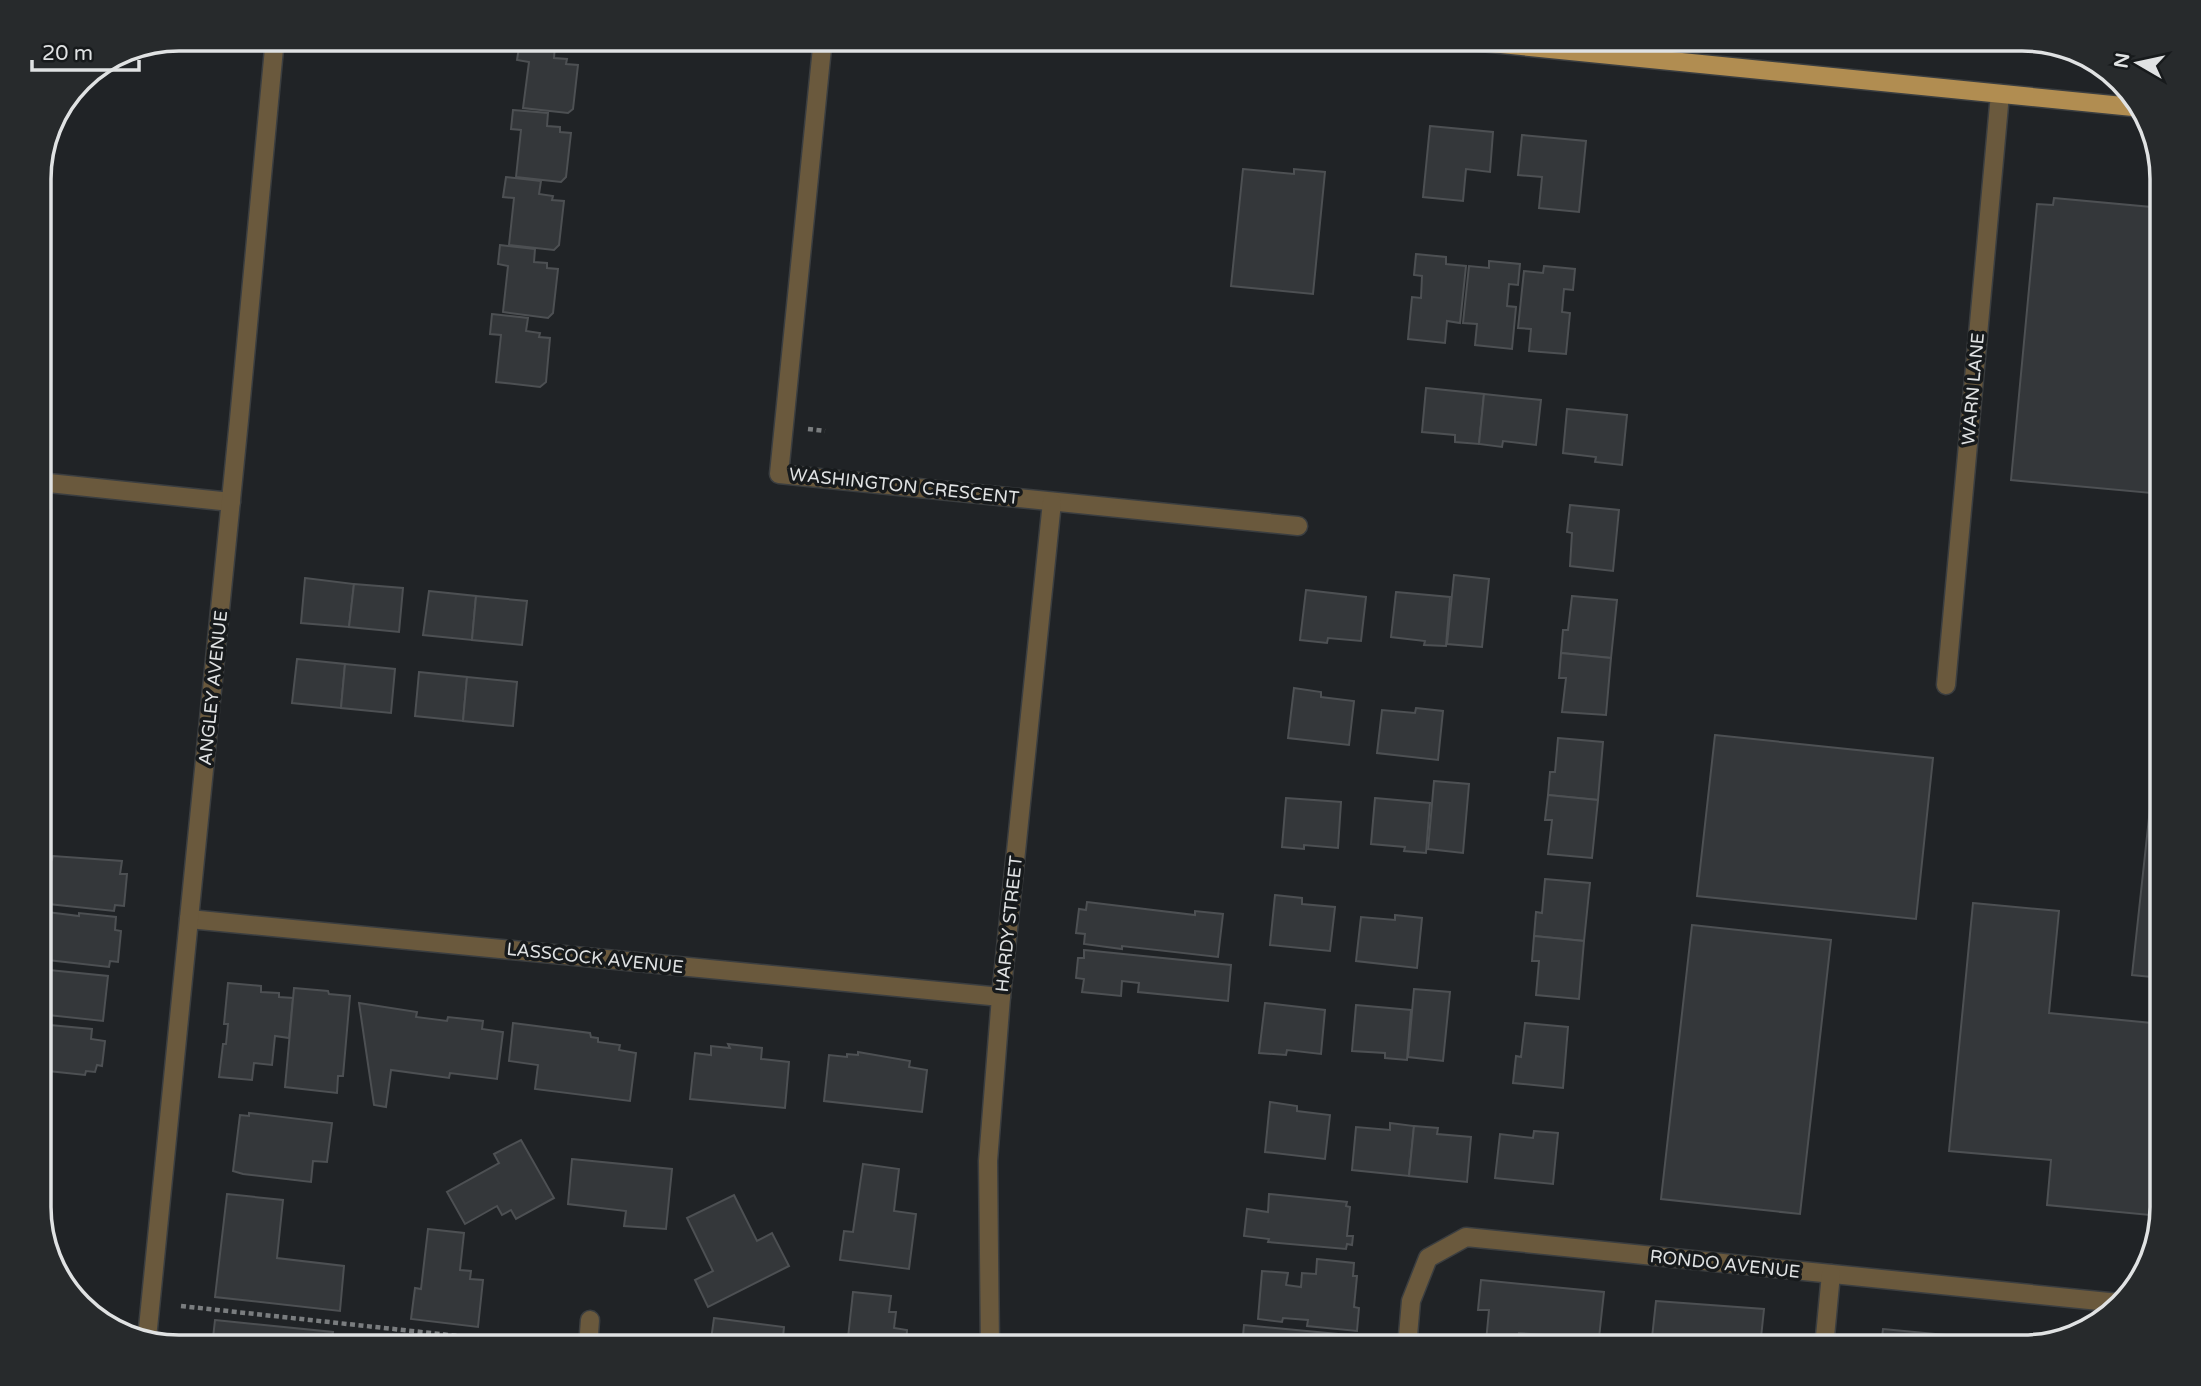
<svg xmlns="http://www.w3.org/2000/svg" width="2201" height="1386" viewBox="0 0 2201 1386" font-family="'Varela Round',sans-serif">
	<rect width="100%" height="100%" fill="#202326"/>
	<g fill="#34373a" stroke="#4d5053" stroke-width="2">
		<polygon points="520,41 555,45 554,58 567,59 566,64 578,65 573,109 568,113 523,108 529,62 517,60"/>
		<polygon points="513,110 548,113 547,126 560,127 560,132 571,133 566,177 561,182 516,177 521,130 511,129"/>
		<polygon points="1430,126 1493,132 1490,172 1466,169 1463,201 1423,197"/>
		<polygon points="1522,135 1586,141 1579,212 1539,208 1542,177 1518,175"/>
		<polygon points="1243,169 1294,174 1294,169 1325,172 1313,294 1231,286"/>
		<polygon points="506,177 541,181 539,194 553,196 552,200 564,201 559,245 554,250 509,245 514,198 503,197"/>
		<polygon points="2054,198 2162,208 2162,494 2011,480 2037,204 2053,205"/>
		<polygon points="500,245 535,249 534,262 547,263 547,268 558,269 553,313 548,318 503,312 508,266 498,264"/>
		<polygon points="1416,254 1446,257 1446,264 1466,266 1460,323 1447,321 1445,343 1408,339 1412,297 1421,298 1422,276 1414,275"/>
		<polygon points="1489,261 1520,264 1518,285 1509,284 1507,306 1516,307 1512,349 1475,345 1477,324 1463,323 1469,266 1489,268"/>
		<polygon points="1544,266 1575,269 1573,290 1564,289 1562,312 1570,313 1566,354 1529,351 1531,329 1518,328 1524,271 1543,273"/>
		<polygon points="492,314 528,318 526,331 540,333 539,337 550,338 546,382 540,387 496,382 501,335 490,334"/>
		<polygon points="1426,388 1484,394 1479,444 1455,442 1455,435 1422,432"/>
		<polygon points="1484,394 1541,400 1536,445 1503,441 1502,447 1479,444"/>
		<polygon points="1567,409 1627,415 1622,465 1595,462 1596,457 1563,453"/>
		<polygon points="1570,505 1619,510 1613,571 1570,566 1572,533 1567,532"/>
		<polygon points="1454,575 1489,579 1482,647 1447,644"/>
		<polygon points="305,578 354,584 349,627 301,623"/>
		<polygon points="354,584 403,588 399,632 349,627"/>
		<polygon points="1306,590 1366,597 1361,641 1328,638 1327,643 1300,640"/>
		<polygon points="429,591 476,596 472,640 423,635"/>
		<polygon points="1396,592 1450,597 1446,646 1424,645 1425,641 1391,637"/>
		<polygon points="476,596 527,601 522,645 472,640"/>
		<polygon points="1572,596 1617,600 1611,658 1561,653 1563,630 1568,630"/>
		<polygon points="1561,653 1611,658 1606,715 1562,712 1566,678 1559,678"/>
		<polygon points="297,659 345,664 341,708 292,703"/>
		<polygon points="345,664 395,669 391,713 341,708"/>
		<polygon points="419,672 467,677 463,721 415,716"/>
		<polygon points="467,677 517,682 513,726 463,721"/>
		<polygon points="1294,688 1321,692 1321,697 1354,701 1349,745 1288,738"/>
		<polygon points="1416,708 1443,711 1438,760 1377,753 1382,710 1415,713"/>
		<polygon points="1715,735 1933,758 1916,919 1697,896"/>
		<polygon points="1558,738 1603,742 1598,800 1548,795 1550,772 1555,772"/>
		<polygon points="2156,753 2162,754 2162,978 2132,975"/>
		<polygon points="1434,781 1469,784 1463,853 1428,849"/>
		<polygon points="1548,795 1598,800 1592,858 1548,854 1552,820 1545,820"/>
		<polygon points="1286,798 1341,802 1338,848 1304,845 1304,849 1282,847"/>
		<polygon points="1375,798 1430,803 1426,853 1404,851 1405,847 1371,844"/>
		<polygon points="39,856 41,857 40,859 52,860 53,856 122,861 120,874 127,874 124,906 115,905 114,911 39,903"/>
		<polygon points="1545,879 1590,883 1584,941 1534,936 1536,912 1542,913"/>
		<polygon points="1275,895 1302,898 1302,904 1335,907 1330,951 1270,945"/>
		<polygon points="1087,902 1195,915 1195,911 1223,914 1218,957 1122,946 1122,949 1084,944 1085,934 1076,933 1079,909 1086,910"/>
		<polygon points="1973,903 2059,911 2049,1013 2162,1024 2162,1207 2160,1216 2047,1205 2051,1160 1949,1151"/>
		<polygon points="47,912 79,916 79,913 116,917 115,930 121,931 118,962 110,961 109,967 39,959 39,916 47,917"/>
		<polygon points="1395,915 1422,918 1417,968 1356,961 1361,917 1395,920"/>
		<polygon points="1692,925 1831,940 1800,1214 1661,1199"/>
		<polygon points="1534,936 1584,941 1579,999 1536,995 1539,961 1532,961"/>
		<polygon points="1084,950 1231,965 1228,1001 1138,992 1139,983 1122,981 1121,996 1082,992 1084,979 1076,978 1078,958 1084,958"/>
		<polygon points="39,969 108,976 103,1021 39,1014"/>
		<polygon points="228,983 261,986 261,992 279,993 279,997 293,998 289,1038 275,1036 272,1065 254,1063 252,1080 219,1077 223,1044 226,1044 228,1024 224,1024"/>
		<polygon points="294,988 328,991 329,994 350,996 343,1076 338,1076 337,1093 285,1087"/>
		<polygon points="1414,989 1450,992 1443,1061 1408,1057"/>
		<polygon points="359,1003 417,1012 416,1017 447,1021 448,1017 483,1021 482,1029 503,1032 497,1079 450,1073 449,1078 391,1070 386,1107 374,1105"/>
		<polygon points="1265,1003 1325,1010 1321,1054 1287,1050 1286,1055 1259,1053"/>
		<polygon points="1356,1005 1411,1010 1407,1060 1385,1058 1385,1053 1352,1051"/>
		<polygon points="513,1023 590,1033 591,1037 598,1038 598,1042 620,1045 619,1050 636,1053 630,1101 535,1089 538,1065 509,1061"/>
		<polygon points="1525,1023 1568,1027 1563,1088 1513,1083 1516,1056 1521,1057"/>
		<polygon points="39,1024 92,1029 91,1039 105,1041 102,1066 97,1065 95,1072 86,1071 85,1075 39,1070"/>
		<polygon points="728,1044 762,1048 761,1059 789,1062 785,1108 690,1099 695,1053 711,1055 711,1046 730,1048"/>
		<polygon points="858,1052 910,1061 909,1067 927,1070 922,1112 824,1101 829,1055 847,1057 847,1054 858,1055"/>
		<polygon points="1270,1102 1297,1106 1297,1111 1330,1115 1325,1159 1265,1152"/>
		<polygon points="249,1113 332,1123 327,1162 313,1161 311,1182 243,1174 233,1171 240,1115 249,1116"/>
		<polygon points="1390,1123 1414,1126 1409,1176 1352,1170 1356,1127 1390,1130"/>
		<polygon points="1414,1126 1438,1128 1437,1134 1471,1137 1467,1182 1409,1176"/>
		<polygon points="1534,1131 1558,1133 1553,1184 1495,1178 1500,1134 1533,1138"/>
		<polygon points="521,1140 554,1198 516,1219 511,1210 502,1215 497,1206 465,1224 447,1192 499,1163 494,1154"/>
		<polygon points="572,1159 672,1169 666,1229 624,1226 626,1211 568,1204"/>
		<polygon points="863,1164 899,1169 894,1211 916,1214 909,1269 840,1260 844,1231 853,1232"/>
		<polygon points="227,1194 283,1200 277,1258 344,1266 340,1311 215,1297"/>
		<polygon points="1269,1194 1347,1202 1346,1206 1350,1207 1347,1236 1353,1236 1352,1245 1347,1244 1346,1249 1268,1242 1269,1239 1244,1236 1247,1209 1268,1212"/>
		<polygon points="734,1195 757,1241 772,1233 789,1266 708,1307 695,1280 713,1271 687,1218"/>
		<polygon points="428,1229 464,1233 460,1270 471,1271 470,1279 483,1280 478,1327 411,1319 415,1288 421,1289"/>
		<polygon points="1317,1259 1354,1263 1353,1276 1357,1276 1354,1307 1359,1308 1357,1331 1307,1326 1308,1320 1283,1318 1282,1322 1258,1319 1262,1271 1288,1273 1286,1285 1301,1287 1302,1273 1316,1274"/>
		<polygon points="1481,1280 1604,1292 1598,1347 1543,1347 1544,1335 1519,1333 1518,1346 1486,1342 1489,1310 1478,1310"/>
		<polygon points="853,1292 891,1296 889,1312 896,1312 894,1328 907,1330 906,1347 847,1347"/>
		<polygon points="1656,1301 1764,1309 1760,1347 1651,1347"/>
		<polygon points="714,1318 784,1327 782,1347 710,1347"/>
		<polygon points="215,1320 333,1332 331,1347 212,1347"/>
		<polygon points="1244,1325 1348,1335 1348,1339 1353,1339 1352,1347 1242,1347"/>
		<polygon points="1883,1329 2029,1343 2029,1346 2022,1347 1881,1347"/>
	</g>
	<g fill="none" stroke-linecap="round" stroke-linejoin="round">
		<defs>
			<g id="minor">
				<polyline points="823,38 779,474 1298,526"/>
				<polyline points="39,482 231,502"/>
				<polyline points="1946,685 2000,94"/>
				<polyline points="189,919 1001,997"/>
				<polyline points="147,1338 239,420 275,38"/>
				<polyline points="588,1347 590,1320"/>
				<polyline points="990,1347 988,1161 1001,997 1052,502"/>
				<polyline points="1407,1347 1411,1301 1428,1258 1466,1237 2119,1303"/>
				<polyline points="1824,1347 1831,1274"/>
			</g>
			<polyline id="major" points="1440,38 2143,108"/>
		</defs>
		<use href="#minor" stroke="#3b3e40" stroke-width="21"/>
		<use href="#major" stroke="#3b3e40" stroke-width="21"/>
		<g stroke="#7a7d7f" stroke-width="4.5" stroke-dasharray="5 3.5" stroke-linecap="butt">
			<polyline points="808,429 825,431"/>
			<polyline points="181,1306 560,1347"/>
		</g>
		<use href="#minor" stroke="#6a593d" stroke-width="18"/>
		<use href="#major" stroke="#b18d51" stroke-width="18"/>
	</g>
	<g text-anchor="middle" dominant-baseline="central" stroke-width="7" stroke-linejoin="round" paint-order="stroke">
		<g font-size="18" fill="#e0e2e3" stroke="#171a1c">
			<text transform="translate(1973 389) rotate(-85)">WARN LANE</text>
			<text transform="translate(904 486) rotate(6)">WASHINGTON CRESCENT</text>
			<text transform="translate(213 688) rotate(-84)">ANGLEY AVENUE</text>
			<text transform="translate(1009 924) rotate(-84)">HARDY STREET</text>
			<text transform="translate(595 958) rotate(6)">LASSCOCK AVENUE</text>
			<text transform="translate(1725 1264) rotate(6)">RONDO AVENUE</text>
		</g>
	</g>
	<path d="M0 0H2201V1386H0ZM179 51H2022A128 128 0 0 1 2150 179V1207A128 128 0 0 1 2022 1335H179A128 128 0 0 1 51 1207V179A128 128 0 0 1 179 51Z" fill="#272a2c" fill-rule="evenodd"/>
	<path fill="none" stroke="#e0e2e3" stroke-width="3.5" d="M179 51H2022A128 128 0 0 1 2150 179V1207A128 128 0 0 1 2022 1335H179A128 128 0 0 1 51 1207V179A128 128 0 0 1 179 51Z"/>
	<g transform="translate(2138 63) rotate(279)" stroke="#171a1c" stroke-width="5" paint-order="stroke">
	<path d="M0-5L12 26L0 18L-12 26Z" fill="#e0e2e3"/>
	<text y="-10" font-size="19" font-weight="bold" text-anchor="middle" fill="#e0e2e3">N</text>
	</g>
	<path d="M32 60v10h107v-10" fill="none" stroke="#e0e2e3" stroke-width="3.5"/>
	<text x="42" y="60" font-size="21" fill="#e0e2e3" stroke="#171a1c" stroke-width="5" paint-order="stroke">20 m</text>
</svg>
